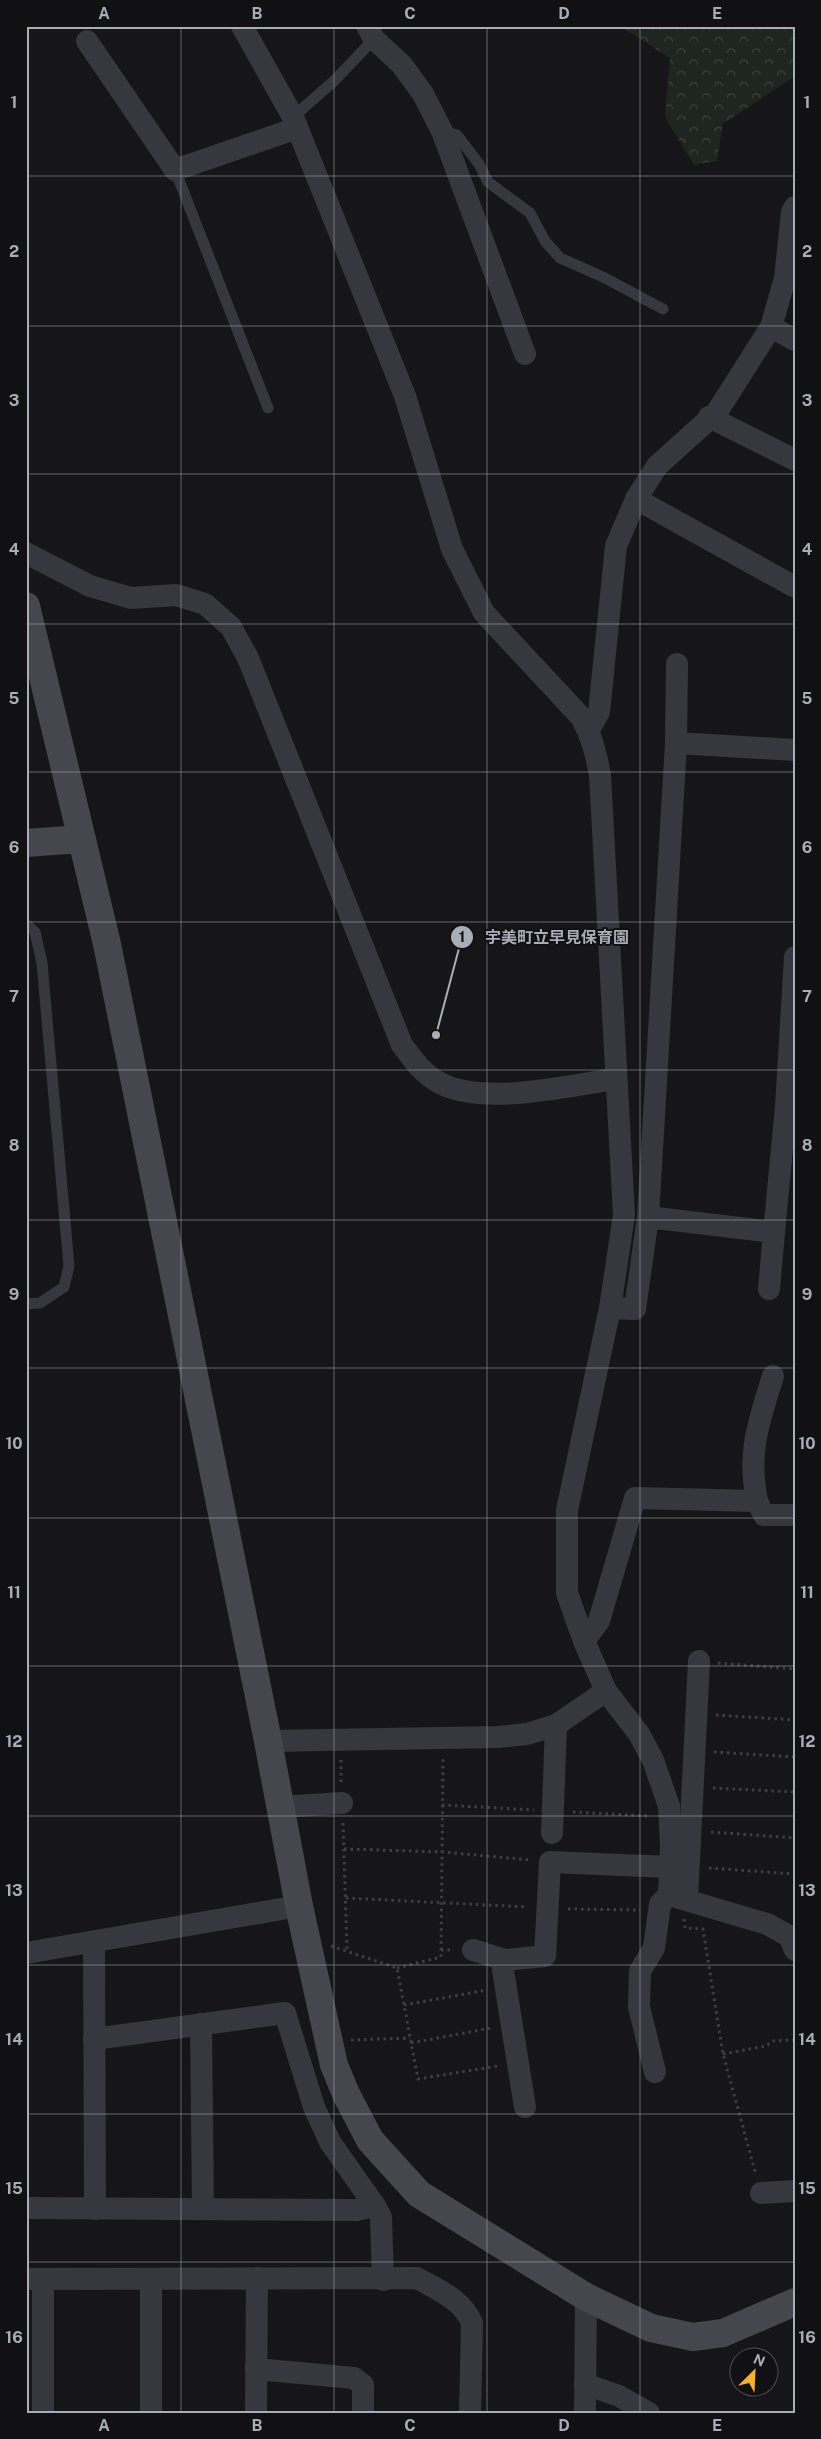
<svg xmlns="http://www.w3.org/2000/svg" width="821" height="2439" viewBox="0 0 821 2439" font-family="'Public Sans','Noto Sans JP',sans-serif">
	<defs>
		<pattern id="forest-crowns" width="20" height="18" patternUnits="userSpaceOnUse" patternTransform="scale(1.25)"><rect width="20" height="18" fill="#1e261f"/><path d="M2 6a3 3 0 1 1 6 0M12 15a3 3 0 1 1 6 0" fill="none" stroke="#3c433d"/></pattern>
	</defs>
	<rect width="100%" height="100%" fill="#161618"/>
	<polygon fill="url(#forest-crowns)" points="620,26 795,26 795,76 723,124 717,161 694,165 665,117 670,58"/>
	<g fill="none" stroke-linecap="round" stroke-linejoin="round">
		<g stroke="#3d3f44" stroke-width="3" stroke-dasharray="2.5 4" stroke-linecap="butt">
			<polyline points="718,1663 795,1669"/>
			<polyline points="716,1715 795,1720"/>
			<polyline points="714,1752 795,1757"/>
			<polyline points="341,1760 341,1784"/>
			<polyline points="713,1788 795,1792"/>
			<polyline points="442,1805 534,1810"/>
			<polyline points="573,1812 649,1816"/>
			<polyline points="343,1823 347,1951"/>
			<polyline points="711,1832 795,1838"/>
			<polyline points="344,1849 442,1852 531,1860"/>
			<polyline points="709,1868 795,1874"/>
			<polyline points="346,1898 527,1907"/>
			<polyline points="568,1909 640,1910"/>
			<polyline points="684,1919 685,1928 703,1929 723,2054 756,2175"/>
			<polyline points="331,1946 397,1968 418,2079 498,2066"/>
			<polyline points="441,1950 453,1950"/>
			<polyline points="397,1968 441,1957 443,1759"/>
			<polyline points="404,2005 487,1990"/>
			<polyline points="351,2040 410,2038"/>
			<polyline points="411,2043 491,2028"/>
			<polyline points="723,2054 766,2046 773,2041 795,2040"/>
		</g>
		<g stroke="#37383d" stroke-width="11">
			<polyline points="293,117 334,81 374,39"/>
			<polyline points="442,131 457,135 479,164 488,182 530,213 545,241 560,258 603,277 663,309"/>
			<polyline points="175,170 268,408"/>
			<polyline points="26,924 35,932 42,963 69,1266 64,1287 40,1303 26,1304"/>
		</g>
		<g stroke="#37383d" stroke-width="22">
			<path d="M 242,26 L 293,117 L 405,396 L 452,549 L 484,613 L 581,717 C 592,736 596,754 600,775 L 624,1215 L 610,1308 L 567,1510 L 567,1593 L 584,1641 L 606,1691 L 639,1734 L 653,1760 L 669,1806 L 671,1847 L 669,1895 L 767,1924 L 789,1936 L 795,1950"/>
			<polyline points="367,26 374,39 402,65 423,94 442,131 525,354"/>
			<polyline points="87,41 175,170 297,128"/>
			<polyline points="771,327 795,340"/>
			<polyline points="709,417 795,460"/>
			<polyline points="636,499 795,587"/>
			<path d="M 26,553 L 90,586 L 131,598 L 176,595 L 205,604 L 231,627 L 248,658 L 402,1045 C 413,1060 423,1074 440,1083 C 483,1106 567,1086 615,1079"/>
			<polyline points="589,730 599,712 616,546 636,499 657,466 717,412 771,327 785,278 792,212 795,207"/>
			<polyline points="676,743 795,750"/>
			<polyline points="648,1217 676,743 677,664"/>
			<polyline points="769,1289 774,1232"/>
			<polyline points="610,1308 635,1309 648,1217 774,1232 786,1107 795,957"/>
			<path d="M 757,1501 C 747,1451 759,1422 773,1376"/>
			<polyline points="584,1641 599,1621 635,1498 757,1501 764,1515 795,1515"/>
			<polyline points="268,1741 498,1737 527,1734 556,1725 606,1691"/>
			<polyline points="281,1807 342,1803"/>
			<polyline points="552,1833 556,1725"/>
			<polyline points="687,1900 699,1661"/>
			<polyline points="94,1942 95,2209"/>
			<polyline points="473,1950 505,1960"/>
			<polyline points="26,1953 299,1906"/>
			<polyline points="201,2024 203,2209"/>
			<polyline points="94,2039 285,2013 314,2107 330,2142 375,2206"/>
			<polyline points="655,2072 639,2007 640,1971 654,1948 660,1904 669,1895"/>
			<polyline points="525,2107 503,1970 505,1960 545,1956 550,1862 670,1867"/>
			<polyline points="761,2193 795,2191"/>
			<polyline points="26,2208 357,2210 375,2206 381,2217 383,2280"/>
			<path d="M 26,2279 L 417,2278 C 438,2290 462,2299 472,2323 L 470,2413"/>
			<polyline points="151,2279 151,2413"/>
			<polyline points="43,2280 43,2413"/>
			<polyline points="256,2369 354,2378 363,2385 363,2413"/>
			<polyline points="585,2384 619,2396 649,2413"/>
			<polyline points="256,2413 257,2278"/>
			<polyline points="585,2413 586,2297"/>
		</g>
		<g stroke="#45474d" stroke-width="28">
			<polyline points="26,606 107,944 268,1741 299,1906 334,2065 346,2094 370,2140 419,2194 586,2297 651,2328 693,2337 723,2333 795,2302"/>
			<polyline points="26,843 81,839"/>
		</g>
	</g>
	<path fill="none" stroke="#a8adb8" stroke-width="1" stroke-opacity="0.55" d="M 181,26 L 181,2413M 334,26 L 334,2413M 487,26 L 487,2413M 640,26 L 640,2413M 26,176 L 795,176M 26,326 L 795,326M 26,474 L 795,474M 26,624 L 795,624M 26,772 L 795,772M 26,922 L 795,922M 26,1070 L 795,1070M 26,1220 L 795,1220M 26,1368 L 795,1368M 26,1518 L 795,1518M 26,1666 L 795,1666M 26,1816 L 795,1816M 26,1965 L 795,1965M 26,2114 L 795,2114M 26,2262 L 795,2262"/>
	<path fill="none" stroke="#a8adb8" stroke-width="2" d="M436 1035L462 937"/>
	<g fill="#a8adb8" stroke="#111113" stroke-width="2">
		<circle cx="436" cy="1035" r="5"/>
		<circle cx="462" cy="937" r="12"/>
	</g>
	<g font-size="15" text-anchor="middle" font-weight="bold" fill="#111">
		<text x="462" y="942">1</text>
	</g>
	<g font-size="16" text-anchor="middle" font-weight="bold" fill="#a8adb8" stroke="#111113" stroke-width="4" stroke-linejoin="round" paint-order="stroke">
		<text x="557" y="943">宇美町立早見保育園</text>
	</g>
	<rect width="821" height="2439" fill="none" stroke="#111113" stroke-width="55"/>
	<g transform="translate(754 2372) rotate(24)"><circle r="24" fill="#111113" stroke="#4d4f55"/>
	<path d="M0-4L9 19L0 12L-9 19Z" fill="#f2b134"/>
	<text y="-8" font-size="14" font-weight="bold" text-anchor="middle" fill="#a8adb8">N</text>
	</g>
	<rect x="28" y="28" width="766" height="2384" fill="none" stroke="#a8adb8" stroke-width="2"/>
	<g font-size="16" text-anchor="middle" font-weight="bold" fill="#a8adb8">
		<text x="104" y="19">A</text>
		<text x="257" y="19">B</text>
		<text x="410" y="19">C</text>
		<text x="564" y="19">D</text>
		<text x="717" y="19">E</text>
		<text x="14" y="108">1</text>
		<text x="807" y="108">1</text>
		<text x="14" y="257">2</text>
		<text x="807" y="257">2</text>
		<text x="14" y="406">3</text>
		<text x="807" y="406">3</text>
		<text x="14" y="555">4</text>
		<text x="807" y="555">4</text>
		<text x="14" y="704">5</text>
		<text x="807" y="704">5</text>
		<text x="14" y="853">6</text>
		<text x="807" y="853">6</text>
		<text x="14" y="1002">7</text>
		<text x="807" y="1002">7</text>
		<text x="14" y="1151">8</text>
		<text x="807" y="1151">8</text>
		<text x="14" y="1300">9</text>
		<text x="807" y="1300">9</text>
		<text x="14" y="1449">10</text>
		<text x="807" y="1449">10</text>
		<text x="14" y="1598">11</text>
		<text x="807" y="1598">11</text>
		<text x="14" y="1747">12</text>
		<text x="807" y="1747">12</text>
		<text x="14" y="1896">13</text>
		<text x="807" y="1896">13</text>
		<text x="14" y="2045">14</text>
		<text x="807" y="2045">14</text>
		<text x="14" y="2194">15</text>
		<text x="807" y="2194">15</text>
		<text x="14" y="2343">16</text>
		<text x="807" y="2343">16</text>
		<text x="104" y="2431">A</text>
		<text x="257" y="2431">B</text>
		<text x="410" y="2431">C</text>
		<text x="564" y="2431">D</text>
		<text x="717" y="2431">E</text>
	</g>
</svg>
